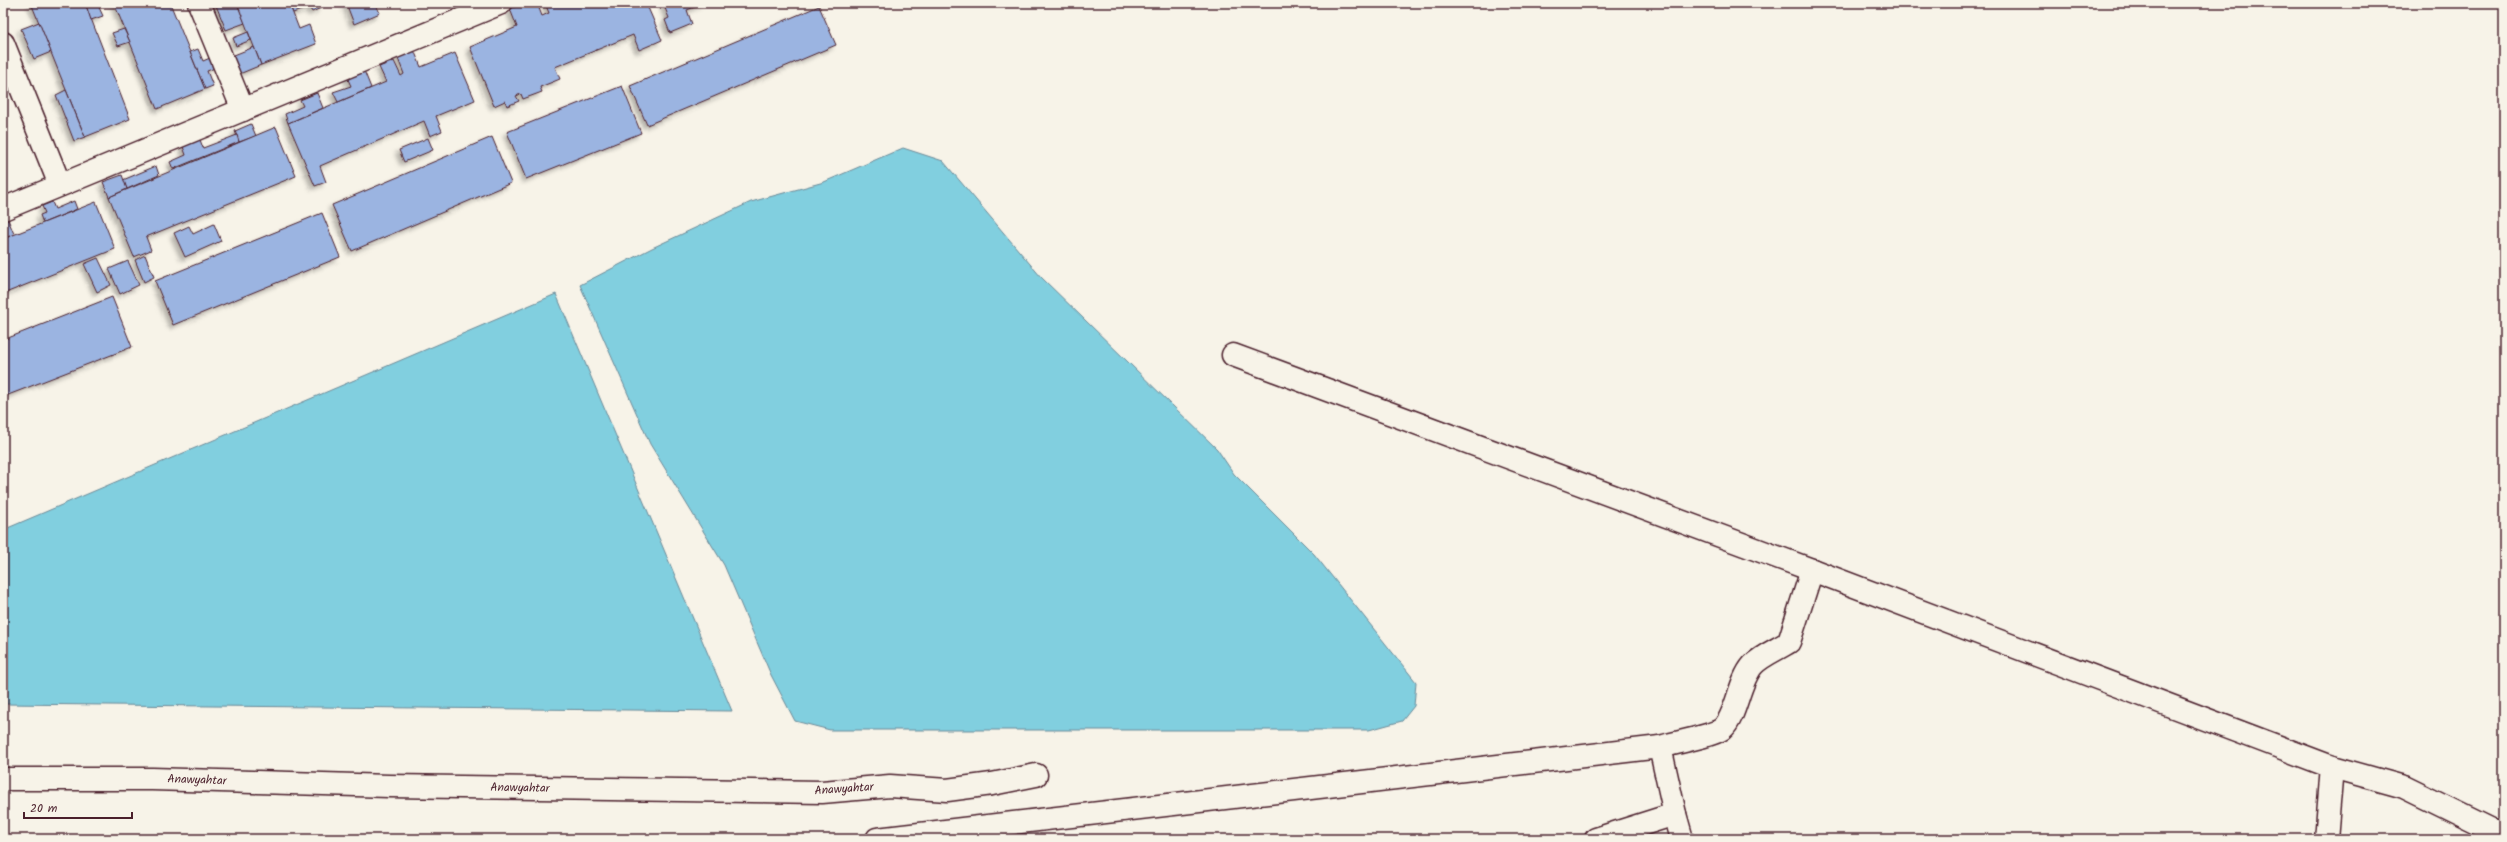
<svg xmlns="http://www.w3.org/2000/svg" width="2507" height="842" viewBox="0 0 2507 842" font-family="Kalam,sans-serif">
	<defs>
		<filter id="shadow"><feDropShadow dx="-3.5" dy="3.5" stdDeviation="2" flood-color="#0004"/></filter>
	</defs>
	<rect width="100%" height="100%" fill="#f7f3e8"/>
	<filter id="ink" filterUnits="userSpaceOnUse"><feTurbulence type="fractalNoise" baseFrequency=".025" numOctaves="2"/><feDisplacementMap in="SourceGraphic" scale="8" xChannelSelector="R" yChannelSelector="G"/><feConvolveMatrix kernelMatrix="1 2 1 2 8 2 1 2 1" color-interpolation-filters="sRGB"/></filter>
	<g filter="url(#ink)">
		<g fill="#81cfdf" stroke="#6b8997">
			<polygon points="903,148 943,161 1041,277 1217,449 1234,474 1314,554 1416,682 1414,706 1402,721 1369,730 830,730 795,721 771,675 724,565 650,444 580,285 652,248 751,202 824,182"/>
			<polygon points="556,294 732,711 3,704 3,530"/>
		</g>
		<g fill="#9bb4e1" stroke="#4a1f2b" filter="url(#shadow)">
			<polygon points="31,3 85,3 130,119 85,137"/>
			<polygon points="92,3 97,3 103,16 91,20 86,5"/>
			<polygon points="114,3 170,3 205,89 157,109"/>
			<polygon points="215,3 237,3 245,23 226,30"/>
			<polygon points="237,3 289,3 299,29 309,25 316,44 261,65"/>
			<polygon points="289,3 322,3 320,4 321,8 312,12 309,7 293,13"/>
			<polygon points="346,3 375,3 380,13 354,24"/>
			<polygon points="524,3 537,3 542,16 549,13 545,3 646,3 662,40 639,50 633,35 555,67 560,79 540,87 542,92 523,99 521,94 516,96 519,101 507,106 505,101 494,106 470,47 517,27 510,9"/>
			<polygon points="663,3 705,3 687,10 692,24 670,33 665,20 669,18"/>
			<polygon points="819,6 836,45 647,125 630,86"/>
			<polygon points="39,22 51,52 34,59 21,29"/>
			<polygon points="124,29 130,42 118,46 112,33"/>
			<polygon points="248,32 251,40 236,46 233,38"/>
			<polygon points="254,47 261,65 237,75 229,57"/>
			<polygon points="198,49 203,61 210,58 215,68 207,71 213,86 205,89 190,52"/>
			<polygon points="414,50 421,67 455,53 475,100 436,116 442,131 430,136 424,121 320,166 326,182 315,186 288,123 386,82 379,67 394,61 401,76 404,74 397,56"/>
			<polygon points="363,68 371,88 338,102 333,92 351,86 346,75"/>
			<polygon points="622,86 641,133 526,179 507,132"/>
			<polygon points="66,90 85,137 74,141 56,95"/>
			<polygon points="317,93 323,108 288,123 285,114 303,106 300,100"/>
			<polygon points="251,124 256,136 239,142 235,131"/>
			<polygon points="276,127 296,176 146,237 151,250 134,257 109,197"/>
			<polygon points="237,135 239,142 173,169 170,162 186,155 182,144 199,137 203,148"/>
			<polygon points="492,137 511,183 352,251 332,205"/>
			<polygon points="428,138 433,150 404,162 399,150"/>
			<polygon points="156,166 159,175 127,189 123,180"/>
			<polygon points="122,175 127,189 109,197 103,182"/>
			<polygon points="74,201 77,209 43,223 40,215 45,213 42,206 52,202 55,209"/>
			<polygon points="96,202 115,249 3,294 3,239"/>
			<polygon points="322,213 340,257 173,325 155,281"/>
			<polygon points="7,217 14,234 3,239 3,218"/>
			<polygon points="214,224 221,241 185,257 174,233 189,226 193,234"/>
			<polygon points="145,255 154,277 144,282 135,260"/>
			<polygon points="98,258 111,285 97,292 84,264"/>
			<polygon points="128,261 139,285 120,294 109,269"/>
			<polygon points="112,297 132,347 3,397 3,340"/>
		</g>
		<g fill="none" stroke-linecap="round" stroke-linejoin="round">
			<defs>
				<g id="minor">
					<polyline points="199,3 243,110"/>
					<polyline points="3,43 60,185"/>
					<polyline points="3,209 501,3"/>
					<polyline points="1233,355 1812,570 2332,767 2404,787 2504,836"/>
					<polyline points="1660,747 1675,814"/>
					<polyline points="3,779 152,779 389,786 822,792 890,786 947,790 992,784 1036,775"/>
					<path d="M 877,839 L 1660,747 C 1673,743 1712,736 1722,729 C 1737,716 1738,682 1753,665 C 1761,656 1778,649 1789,642 L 1812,570"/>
					<polyline points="1596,839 1675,814 1682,839"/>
					<polyline points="2326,839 2332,767"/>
				</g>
			</defs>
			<use href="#minor" stroke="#4a1f2b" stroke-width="25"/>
			<use href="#minor" stroke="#f7f3e8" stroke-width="22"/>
		</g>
	</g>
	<g text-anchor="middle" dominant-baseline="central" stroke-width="3" stroke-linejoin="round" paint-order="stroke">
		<g font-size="12" fill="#4a1f2b" stroke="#f7f3e8">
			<text transform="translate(197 780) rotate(2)">Anawyahtar</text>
			<text transform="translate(520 788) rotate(1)">Anawyahtar</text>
			<text transform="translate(844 789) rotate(-4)">Anawyahtar</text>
		</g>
	</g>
	<rect width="2507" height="842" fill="none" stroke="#f7f3e8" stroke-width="16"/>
	<rect x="8" y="8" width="2491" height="826" fill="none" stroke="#4a1f2b" stroke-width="1.5" filter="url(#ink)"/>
	<path d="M24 812v6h108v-6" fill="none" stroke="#4a1f2b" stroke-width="2"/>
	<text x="30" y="812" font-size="12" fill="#4a1f2b" stroke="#f7f3e8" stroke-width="3" paint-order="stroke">20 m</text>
</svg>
